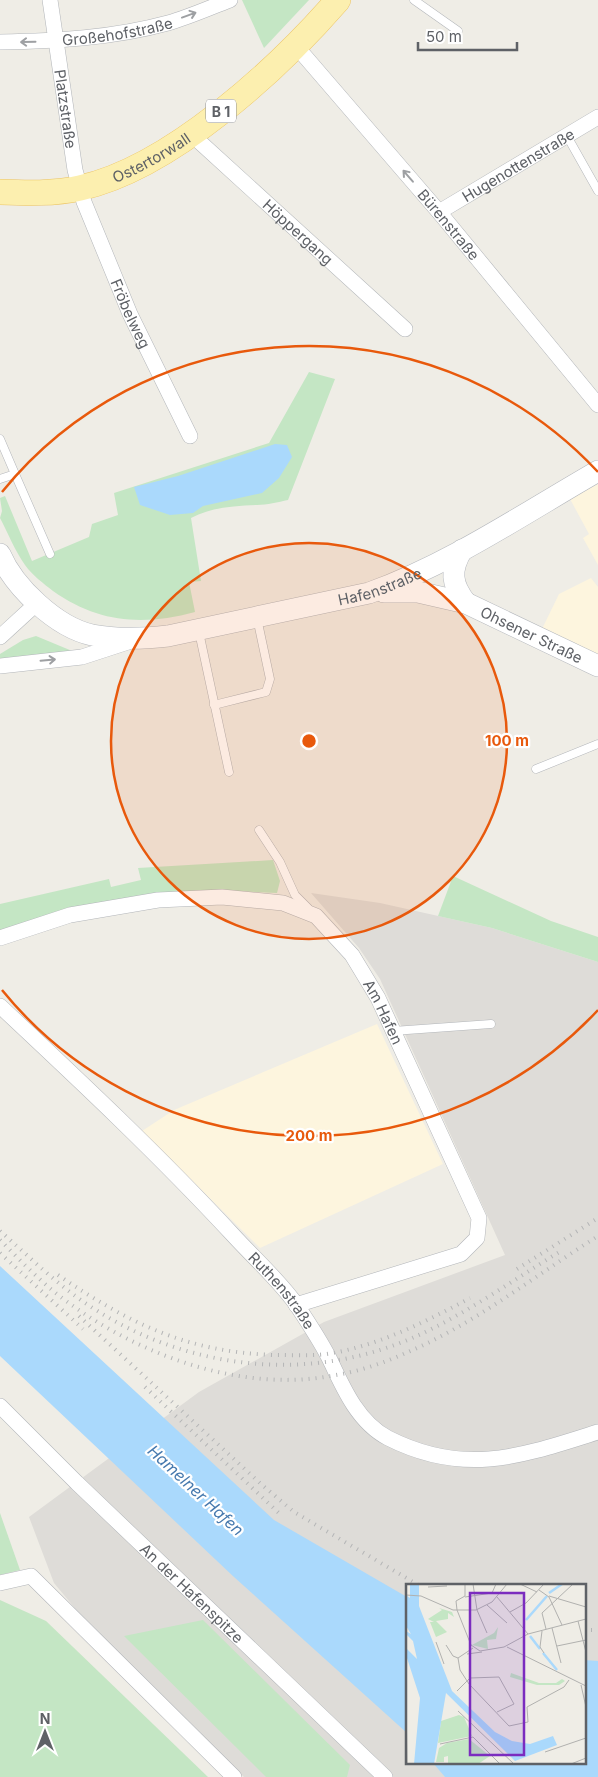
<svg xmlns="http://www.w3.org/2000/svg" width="598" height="1777" viewBox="0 0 598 1777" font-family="Inter,sans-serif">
	<rect width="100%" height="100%" fill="#efede6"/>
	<g fill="#fdf5de">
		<polygon points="598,484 598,565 583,538 589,534 570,499"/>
		<polygon points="591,578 598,587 598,655 542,629 559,594"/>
		<polygon points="377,1024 443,1164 260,1248 142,1131 174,1110"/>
	</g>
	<path fill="#dedcd8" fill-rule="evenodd" d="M 311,893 L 380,903 L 492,928 L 598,962 L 598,1777 L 244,1777 L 98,1636 L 54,1583 L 29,1517 L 199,1392 L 324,1322 L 505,1255 L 380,979 L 359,948 ZM 407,1586 L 584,1586 L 584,1763 L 407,1763 Z"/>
	<g fill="#c4e6c4">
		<polygon points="242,0 309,0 264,48"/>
		<path d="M 309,372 L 335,379 L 288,500 C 278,502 267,505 257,505 C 234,506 212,507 191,518 L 201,581 L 189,582 L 195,612 C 143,626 98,623 53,591 C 44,584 32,575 25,565 C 15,551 8,533 0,518 L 2,511 L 0,498 L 5,496 L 32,561 L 89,537 L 92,524 L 118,515 L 114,493 L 269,443 Z"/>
		<polygon points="36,636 77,653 0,661 0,654 23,640"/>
		<polygon points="273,860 280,881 277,893 232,891 172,893 101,902 52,915 0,933 0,904 109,879 111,887 141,880 138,868"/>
		<polygon points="453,876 551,921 598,937 598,962 492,928 438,916"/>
		<polygon points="0,1513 20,1570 0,1575"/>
		<polygon points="0,1600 46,1621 208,1777 0,1777"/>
		<polygon points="203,1620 350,1765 347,1777 266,1777 124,1636"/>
	</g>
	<g fill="#aad9fc">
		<polygon points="275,444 287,445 292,457 279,478 262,493 203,506 193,513 170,515 140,505 134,487 178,476"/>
		<polygon points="0,1266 274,1520 407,1597 407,1733 234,1577 0,1356"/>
		<polygon points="584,1660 598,1661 598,1777 445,1777 433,1763 584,1763"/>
	</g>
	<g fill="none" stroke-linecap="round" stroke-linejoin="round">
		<defs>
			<g id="lane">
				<polyline points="414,0 458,31"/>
				<polyline points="567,136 598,191"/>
				<polyline points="0,439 15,474 0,479"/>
				<polyline points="15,474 50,554"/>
				<polyline points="199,632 229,772"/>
				<polyline points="214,705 266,692 270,679 257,618"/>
				<polyline points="536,769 598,744"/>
				<polyline points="259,830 280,862 295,895 308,908"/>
				<polyline points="393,1031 491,1024"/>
			</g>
			<g id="street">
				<path id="s1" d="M 50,0 L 75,170 L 84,202 L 130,314 L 190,436"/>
				<path id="s2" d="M 0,42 C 56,41 113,38 168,23 C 189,17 209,8 230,0"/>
				<path id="s3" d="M 296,46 L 439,212 L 598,405"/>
				<path id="s4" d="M 191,134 L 405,329"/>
				<path id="s5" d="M 439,212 L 598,117"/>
				<polyline points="0,637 36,604"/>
				<polyline points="0,666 82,657 128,642"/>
				<path id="s6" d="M 0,938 L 70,915 L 158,900 L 222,897 L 283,903 L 316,916 L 352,955 L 378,998 L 479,1218 L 477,1238 L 461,1254 L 296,1305"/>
				<path id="s7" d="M 0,1006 C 79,1080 159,1155 233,1235 C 253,1257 282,1283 298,1307 C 309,1324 322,1343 331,1362 C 344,1390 359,1423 388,1438 C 465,1477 522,1456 598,1432"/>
				<path id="s8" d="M 0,1406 L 77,1483 L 385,1777"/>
				<polyline points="0,1583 31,1576 234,1777"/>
			</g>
			<g id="secondary">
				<path d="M 462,550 C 450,570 451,584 466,603"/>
				<path id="s9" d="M 0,554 C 14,587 56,627 92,635 C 118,640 142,639 168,636 L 369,593 C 450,564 523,514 598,471"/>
				<path id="s10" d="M 384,592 L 418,592 L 466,603 L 598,666"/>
			</g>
			<g id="primary">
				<path id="s11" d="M 0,192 C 26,193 54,194 80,188 C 171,168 278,69 338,0"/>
			</g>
		</defs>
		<use href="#lane" stroke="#b3b6ba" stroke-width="9"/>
		<use href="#street" stroke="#b3b6ba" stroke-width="16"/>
		<use href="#secondary" stroke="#b5b8bd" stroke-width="22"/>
		<use href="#primary" stroke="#ecc463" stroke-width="26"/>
		<use href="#lane" stroke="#fff" stroke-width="8"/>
		<use href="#street" stroke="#fff" stroke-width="15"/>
		<use href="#secondary" stroke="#fff" stroke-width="21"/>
		<use href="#primary" stroke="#fcefaf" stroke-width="25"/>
		<g stroke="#b4b5b6" stroke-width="4" stroke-dasharray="1 6" stroke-linecap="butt">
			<path d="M 0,1231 C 31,1258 60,1288 96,1310 C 183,1365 291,1381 389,1347 C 448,1327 508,1283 561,1251"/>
			<path d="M 0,1240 C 17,1257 34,1275 52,1290 C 127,1351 238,1395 336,1375 C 361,1371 386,1362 408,1352 C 476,1323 536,1275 598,1236"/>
			<polyline points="0,1253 83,1329"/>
			<polyline points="517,1269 598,1218"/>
			<path d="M 58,1275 C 129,1323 186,1352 274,1355 C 291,1355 310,1356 327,1354 C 378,1346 425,1322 470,1298"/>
			<polyline points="79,1316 261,1484 294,1512 420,1586"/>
			<polyline points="145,1387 281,1515"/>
			<polyline points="584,1630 598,1630"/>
		</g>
	</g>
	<defs><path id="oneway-shaft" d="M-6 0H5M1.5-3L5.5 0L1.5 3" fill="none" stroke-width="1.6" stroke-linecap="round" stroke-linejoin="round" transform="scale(1.25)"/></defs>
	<g stroke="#9ea0a3">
		<use href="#oneway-shaft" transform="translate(189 15) rotate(-20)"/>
		<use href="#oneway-shaft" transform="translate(28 42) rotate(179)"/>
		<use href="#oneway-shaft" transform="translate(408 176) rotate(-131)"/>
		<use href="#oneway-shaft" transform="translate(48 660) rotate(-5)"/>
	</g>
	<circle cx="309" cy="741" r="198" fill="#e8590c" fill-opacity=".12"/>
	<g fill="none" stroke="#e8590c" stroke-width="2.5">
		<circle cx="309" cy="741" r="198"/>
		<path d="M598 1010A395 395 0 0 1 2 990M2 492A395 395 0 0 1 598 472"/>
	</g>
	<g text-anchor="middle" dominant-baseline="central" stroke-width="4.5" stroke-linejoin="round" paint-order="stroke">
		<rect fill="#fff" stroke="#8e9094" stroke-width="1" x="206" y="99.5" width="30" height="23" rx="4"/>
		<g font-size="14" font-weight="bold" fill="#5e6166">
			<text x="221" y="111">B 1</text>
		</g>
		<g font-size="15" fill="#5e6166" stroke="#fff">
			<text stroke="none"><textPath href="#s2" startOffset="118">Großehofstraße</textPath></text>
			<text stroke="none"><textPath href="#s1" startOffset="110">Platzstraße</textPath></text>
			<text stroke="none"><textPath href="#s11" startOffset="158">Ostertorwall</textPath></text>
			<text stroke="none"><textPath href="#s5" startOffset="92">Hugenottenstraße</textPath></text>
			<text stroke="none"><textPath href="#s3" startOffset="235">Bürenstraße</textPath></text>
			<text stroke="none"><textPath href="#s4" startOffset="145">Höppergang</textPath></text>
			<text stroke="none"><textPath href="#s1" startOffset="326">Fröbelweg</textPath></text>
			<text stroke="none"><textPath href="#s9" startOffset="420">Hafenstraße</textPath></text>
			<text stroke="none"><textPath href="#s10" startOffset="156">Ohsener Straße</textPath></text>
			<text stroke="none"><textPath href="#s6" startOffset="442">Am Hafen</textPath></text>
			<text stroke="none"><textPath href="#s7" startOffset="401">Ruthenstraße</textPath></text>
			<text stroke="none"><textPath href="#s8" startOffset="268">An der Hafenspitze</textPath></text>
		</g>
		<g font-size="16" font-style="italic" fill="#4679ae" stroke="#fff">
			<text transform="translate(196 1490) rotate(43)">Hamelner Hafen</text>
		</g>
	</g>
	<g transform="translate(406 1584)">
		<rect width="180" height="180" fill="#efede6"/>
		<path d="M 33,24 L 46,28 L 48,33 L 42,29 L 42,35 L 30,37 L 41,48 L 30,53 L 24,38 L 28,38 L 22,35 L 36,26 ZM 92,43 L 90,55 L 81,56 L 82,65 L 66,61 L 88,49 ZM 105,89 L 133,99 L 150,99 L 156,95 L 159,97 L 153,101 L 131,101 L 104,93 ZM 53,131 L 58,133 L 66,152 L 32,159 L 35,137 ZM 63,155 L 84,172 L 72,180 L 42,180 L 42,172 L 38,173 L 38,178 L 30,178 L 33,164 L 41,159 Z" fill="#c4e6c4"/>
		<path d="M 4,0 L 13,0 L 13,22 L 46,107 L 89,148 L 106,157 L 124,160 L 147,152 L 151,161 L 109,177 L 40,109 L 28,180 L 8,180 L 14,114 L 0,71 L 0,64 L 11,75 L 7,57 L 0,50 L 0,47 L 5,50 L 0,42 L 0,11 L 4,14 Z" fill="#aad9fc"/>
		<path fill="none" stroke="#aad9fc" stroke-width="2.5" d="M 143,9 L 156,0M 120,36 L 141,12M 124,52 L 134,65M 137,69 L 151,86"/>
		<path fill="none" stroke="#b1b1af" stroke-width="1" d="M 67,0 L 71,26 L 81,49M 114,0 L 131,8M 22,3 L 41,2M 133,6 L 143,13 L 156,41M 0,11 L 15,12 L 47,26 L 70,26 L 86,18 L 101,0M 143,12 L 180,23M 59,13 L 86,9 L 90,0M 91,13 L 122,50M 81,21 L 101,39M 51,26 L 50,17 L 59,12 L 59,0M 51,26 L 65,61 L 74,67 L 98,63 L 122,50 L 180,35M 104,28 L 120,19 L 138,0M 172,37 L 180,68M 146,44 L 155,79M 140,45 L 136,29 L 167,0M 136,47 L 134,63 L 138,69M 30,58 L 38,80M 40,61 L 47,72 L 52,74M 151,62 L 180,56M 101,63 L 180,102M 61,70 L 76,68M 52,74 L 54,86 L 63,100 L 103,142 L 122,138 L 121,123 L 158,103 L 163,96M 52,74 L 67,64M 175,101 L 180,123M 51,107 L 64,94 L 93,93 L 108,120 L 91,128M 0,113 L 1,180M 52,127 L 108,180M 34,160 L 67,153 L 94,180M 139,168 L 180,154M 165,180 L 180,174"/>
		<path fill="#7b2cbf" fill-opacity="0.15" stroke="#7b2cbf" stroke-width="2.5" d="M 64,9 L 118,9 L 118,171 L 64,171 Z"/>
		<rect width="180" height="180" fill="none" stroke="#5e6166" stroke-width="2.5"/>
	</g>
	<circle cx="309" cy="741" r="8" fill="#e8590c" stroke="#fff" stroke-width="2.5"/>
	<g font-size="15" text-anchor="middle" font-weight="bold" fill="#e8590c" stroke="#fff" stroke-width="4.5" stroke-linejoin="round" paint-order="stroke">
		<text x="507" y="746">100 m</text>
		<text x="309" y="1141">200 m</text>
	</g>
	<g transform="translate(45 1732)" stroke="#ffffff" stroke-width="4" paint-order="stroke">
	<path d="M0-4L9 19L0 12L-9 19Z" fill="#5e6166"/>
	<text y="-8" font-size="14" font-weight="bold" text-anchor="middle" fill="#5e6166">N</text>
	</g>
	<path d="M418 42v8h99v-8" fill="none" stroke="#5e6166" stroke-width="2.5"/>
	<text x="426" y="42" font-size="15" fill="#5e6166" stroke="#ffffff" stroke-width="4" paint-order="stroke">50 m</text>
</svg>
